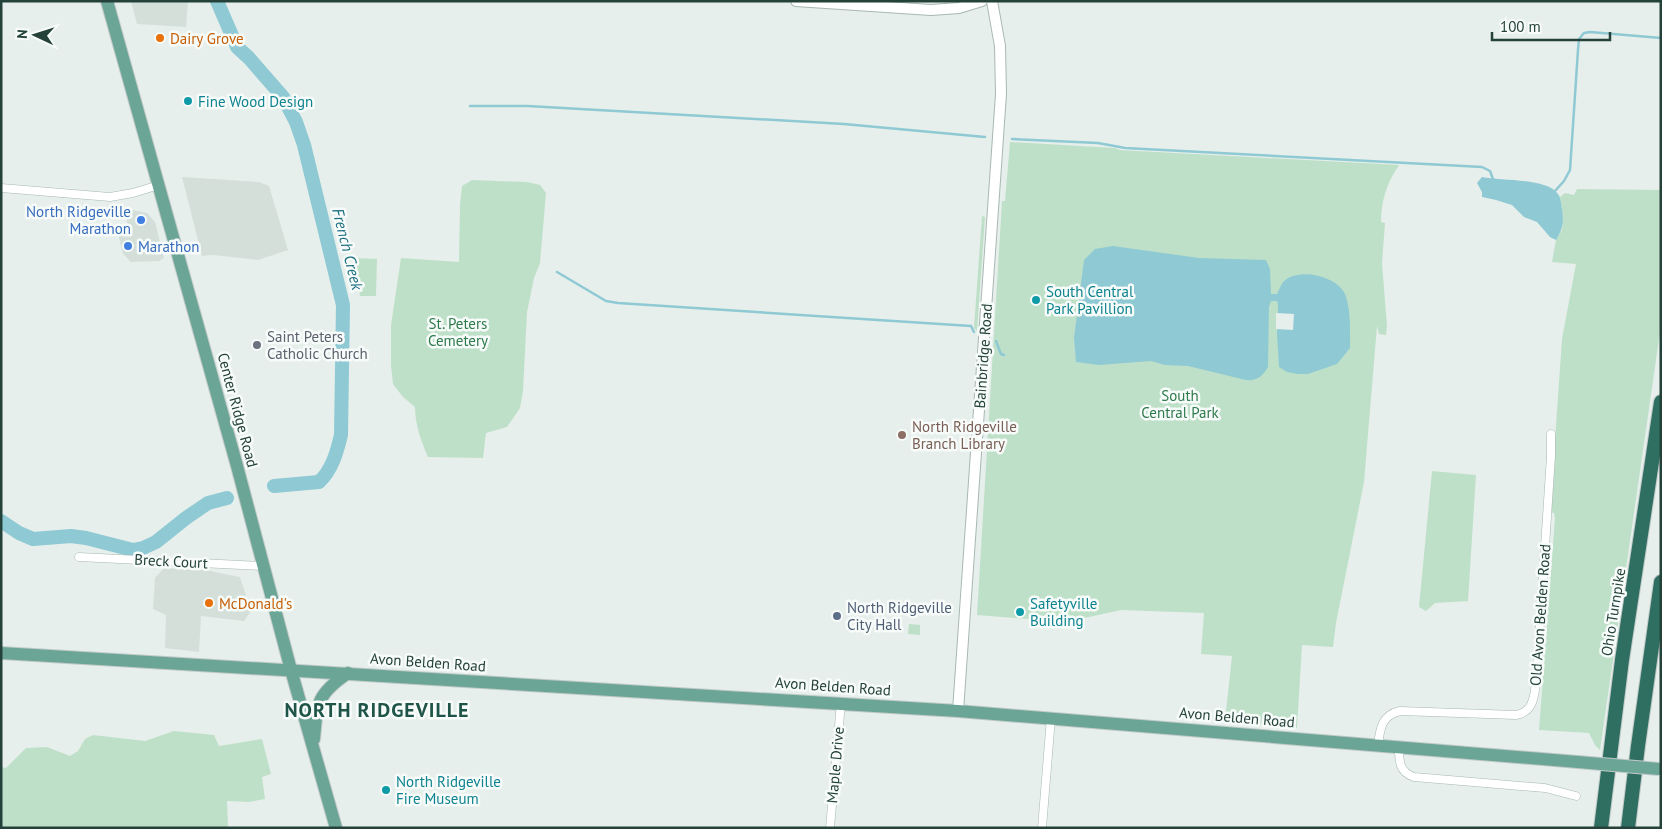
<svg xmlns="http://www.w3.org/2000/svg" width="1662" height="829" viewBox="0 0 1662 829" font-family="'PT Sans',sans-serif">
	<rect width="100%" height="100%" fill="#e6efeb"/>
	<g fill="#d4dfda">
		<polygon points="131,1 188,1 186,27 137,24"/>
		<polygon points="182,177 259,182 269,186 288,250 258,260 213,255 202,256"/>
		<polygon points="132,210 147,213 155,222 164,258 159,261 131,262 123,254 118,234 128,230 126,213"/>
		<polygon points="164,568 205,570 240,577 251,611 244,621 201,616 199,652 165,648 166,615 153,609 155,578"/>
	</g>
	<g fill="#bfe0c8">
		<path d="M 1010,142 L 1115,148 L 1120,150 L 1399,165 C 1387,182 1381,201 1381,222 L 1385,223 L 1382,263 L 1387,326 L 1386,335 L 1379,334 L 1377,326 L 1364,482 L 1336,623 L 1333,647 L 1302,645 L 1297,728 L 1225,721 L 1232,656 L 1201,654 L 1204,613 L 1121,610 L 1066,622 L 977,615 L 1002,201 L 1005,201 Z"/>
		<path d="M 472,180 L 527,182 L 540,185 L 546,193 L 540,263 L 534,278 L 527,312 L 523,391 L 520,408 L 507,427 L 486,433 L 483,458 L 428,457 C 421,441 415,424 415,407 L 403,397 L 393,384 L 391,366 L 391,325 L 401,258 L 459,262 L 460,205 L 462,186 Z"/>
		<polygon points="1577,189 1661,190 1661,325 1600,750 1595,745 1589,733 1539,730 1555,518 1554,513 1550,512 1562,339 1576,264 1552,262 1556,240 1562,230 1563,217 1560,197 1565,193 1574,195"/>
		<polygon points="982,216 985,217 977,331 974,328"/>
		<polygon points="354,258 377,259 376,296 360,296"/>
		<polygon points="1432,471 1476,475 1468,601 1435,603 1426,611 1419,607"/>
		<polygon points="909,624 920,625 920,635 908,634"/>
		<polygon points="174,731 214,735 219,746 262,739 271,774 262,777 265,799 249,802 227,801 228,828 1,828 1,767 6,768 26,748 47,747 70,756 78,751 85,739 93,735 145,741"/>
	</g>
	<g fill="#8ec9d4">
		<path d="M 1482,177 C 1501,181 1547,178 1558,194 C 1561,198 1561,204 1562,209 C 1564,221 1563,229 1556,240 L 1550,237 L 1537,222 L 1524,217 L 1512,205 L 1496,200 L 1482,197 L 1482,192 L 1477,183 Z"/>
		<path d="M 1113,246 L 1199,258 L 1266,260 L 1270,269 L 1271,294 L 1277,294 C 1279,290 1281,284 1284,281 C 1299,267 1337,276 1345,294 C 1351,308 1350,333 1350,348 L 1337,364 L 1308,374 L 1298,374 L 1287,372 L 1279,367 L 1277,335 L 1278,304 L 1277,301 L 1271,301 L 1269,307 L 1268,367 C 1263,376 1257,381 1246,380 L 1188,366 L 1165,365 L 1151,361 L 1099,365 L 1076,362 L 1074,338 L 1084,260 L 1095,249 Z"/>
	</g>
	<polygon fill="#e6efeb" points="1276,313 1294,314 1293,330 1276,329"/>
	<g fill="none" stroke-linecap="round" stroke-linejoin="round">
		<g stroke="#8ec9d4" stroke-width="2.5">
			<polyline points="470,106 528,106 844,124 985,137"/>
			<polyline points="1012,139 1098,143 1125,148 1482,167 1490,171 1493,179"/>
			<polyline points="1555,191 1564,181 1570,170 1578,50 1579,39 1584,33 1590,32 1661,38"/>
			<polyline points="557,272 606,301 618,303 971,326 974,332"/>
			<polyline points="996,341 1001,354 1004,355"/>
		</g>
		<g stroke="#8ec9d4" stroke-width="14">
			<path d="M 217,1 L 237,47 L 249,58 L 283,97 L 296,122 L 304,145 L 343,305 L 341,435 C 337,452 332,470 319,482 L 274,486"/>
			<polyline points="1,521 19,533 33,539 71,536 86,538 133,550 143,548 156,542 186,518 208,503 227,498"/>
		</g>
		<defs>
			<g id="minor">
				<polyline points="1,188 110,197 133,193 159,185"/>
				<polyline points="79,557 263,566"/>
				<path d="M 1378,745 C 1380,728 1382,715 1400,711 L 1516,715 C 1533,712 1534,698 1536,683 L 1551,456 L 1551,434"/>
				<path d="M 1399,747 C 1399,761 1399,772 1414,777 L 1545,788 L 1576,796"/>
				<polyline points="830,828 841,703"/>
				<polyline points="1042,828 1051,718"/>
			</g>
			<g id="tertiary">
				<polyline points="796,1 931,10 959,8 982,1"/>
				<polyline points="958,711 1001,94 1000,46 992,1"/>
			</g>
			<g id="primary">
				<polyline points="107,1 237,466 291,670 336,828"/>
				<polyline points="1,653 958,711 1578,762"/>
				<path d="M 314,739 C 317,703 317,694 348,673"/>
			</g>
			<g id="motorway">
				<polyline points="1601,828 1622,660 1661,402"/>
				<polyline points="1628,828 1638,746 1661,582"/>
			</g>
		</defs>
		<use href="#minor" stroke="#a8b8b2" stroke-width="9"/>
		<use href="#tertiary" stroke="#a8b8b2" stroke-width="12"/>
		<use href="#primary" stroke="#c2cac8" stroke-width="14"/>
		<use href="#motorway" stroke="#c2cac8" stroke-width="16"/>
		<use href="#minor" stroke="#fff" stroke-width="8"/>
		<use href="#tertiary" stroke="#fff" stroke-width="10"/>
		<use href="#primary" stroke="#6aa596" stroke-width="12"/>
		<use href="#motorway" stroke="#2f6f62" stroke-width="14"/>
		<defs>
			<polyline id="primary-bridge" points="1578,762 1659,769"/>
		</defs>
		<use href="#primary-bridge" stroke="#c2cac8" stroke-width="14" stroke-linecap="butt"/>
		<use href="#primary-bridge" stroke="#6aa596" stroke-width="12"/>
	</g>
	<g fill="#e8710a" stroke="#f7fbf9" stroke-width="2">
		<circle cx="160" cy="38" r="5"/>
		<circle cx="209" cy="603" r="5"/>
	</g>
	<g fill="#0f9aa8" stroke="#f7fbf9" stroke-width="2">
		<circle cx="188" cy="101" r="5"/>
		<circle cx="1036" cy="300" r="5"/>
		<circle cx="1020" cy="612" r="5"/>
		<circle cx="386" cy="790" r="5"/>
	</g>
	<g fill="#3f7fe0" stroke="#f7fbf9" stroke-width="2">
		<circle cx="141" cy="220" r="5"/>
		<circle cx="128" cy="246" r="5"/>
	</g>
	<circle fill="#6b7280" stroke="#f7fbf9" stroke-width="2" cx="257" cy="345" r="5"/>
	<circle fill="#8d6e63" stroke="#f7fbf9" stroke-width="2" cx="902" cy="435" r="5"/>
	<circle fill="#5c6f8a" stroke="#f7fbf9" stroke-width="2" cx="837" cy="616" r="5"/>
	<g text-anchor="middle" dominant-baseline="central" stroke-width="5" stroke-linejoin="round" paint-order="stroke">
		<g font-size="15" fill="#c56008" stroke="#f7fbf9" text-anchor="start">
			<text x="170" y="38">Dairy Grove</text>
			<text x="219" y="603">McDonald's</text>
		</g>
		<g font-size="15" fill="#0d838f" stroke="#f7fbf9" text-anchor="start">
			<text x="198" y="101">Fine Wood Design</text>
			<text x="1046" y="291">South Central<tspan x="1046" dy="17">Park Pavillion</tspan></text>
			<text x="1030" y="603">Safetyville<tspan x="1030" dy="17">Building</tspan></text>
			<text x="396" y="781">North Ridgeville<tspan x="396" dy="17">Fire Museum</tspan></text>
		</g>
		<g font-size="15" fill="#366cbe" stroke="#f7fbf9" text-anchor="end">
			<text x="131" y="211">North Ridgeville<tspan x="131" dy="17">Marathon</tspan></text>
			<text x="138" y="246" text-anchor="start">Marathon</text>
		</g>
		<g font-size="15" fill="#2d7a4b" stroke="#f7fbf9">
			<text x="458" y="323">St. Peters<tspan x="458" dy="17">Cemetery</tspan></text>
			<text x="1180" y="395">South<tspan x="1180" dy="17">Central Park</tspan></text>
		</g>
		<g font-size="15" fill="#5b616d" stroke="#f7fbf9" text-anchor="start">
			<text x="267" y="336">Saint Peters<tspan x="267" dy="17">Catholic Church</tspan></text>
		</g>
		<g font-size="15" fill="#24423a" stroke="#f7fbf9">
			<text transform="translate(983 356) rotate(-86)">Bainbridge Road</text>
			<text transform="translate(238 410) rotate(75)">Center Ridge Road</text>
			<text transform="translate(171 561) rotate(3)">Breck Court</text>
			<text transform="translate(1613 612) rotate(-81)">Ohio Turnpike</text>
			<text transform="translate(1540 615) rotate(-86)">Old Avon Belden Road</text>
			<text transform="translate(428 662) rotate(4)">Avon Belden Road</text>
			<text transform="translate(833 686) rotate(4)">Avon Belden Road</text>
			<text transform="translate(1237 717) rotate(5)">Avon Belden Road</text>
			<text transform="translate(835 765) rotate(-85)">Maple Drive</text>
		</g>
		<g font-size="15" fill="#785e54" stroke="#f7fbf9" text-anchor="start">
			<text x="912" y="426">North Ridgeville<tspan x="912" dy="17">Branch Library</tspan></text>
		</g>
		<g font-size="15" fill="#4e5e75" stroke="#f7fbf9" text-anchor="start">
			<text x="847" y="607">North Ridgeville<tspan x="847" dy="17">City Hall</tspan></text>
		</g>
		<g font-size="16" font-style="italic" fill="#1c6f80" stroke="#f7fbf9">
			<text transform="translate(348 249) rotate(76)">French Creek</text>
		</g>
		<g font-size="20" font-weight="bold" letter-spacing="1" fill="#1f5548" stroke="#f7fbf9">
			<text x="377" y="710">NORTH RIDGEVILLE</text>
		</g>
	</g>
	<rect width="1662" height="829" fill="none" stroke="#24423a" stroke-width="5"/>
	<g transform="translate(35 35) rotate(274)" stroke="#f7fbf9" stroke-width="4" paint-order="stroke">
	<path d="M0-4L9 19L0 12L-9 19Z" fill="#24423a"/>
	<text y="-8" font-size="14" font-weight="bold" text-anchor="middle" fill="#24423a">N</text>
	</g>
	<path d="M1492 32v8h118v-8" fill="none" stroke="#24423a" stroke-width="2.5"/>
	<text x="1500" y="32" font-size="15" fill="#24423a" stroke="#f7fbf9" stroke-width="4" paint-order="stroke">100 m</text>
</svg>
